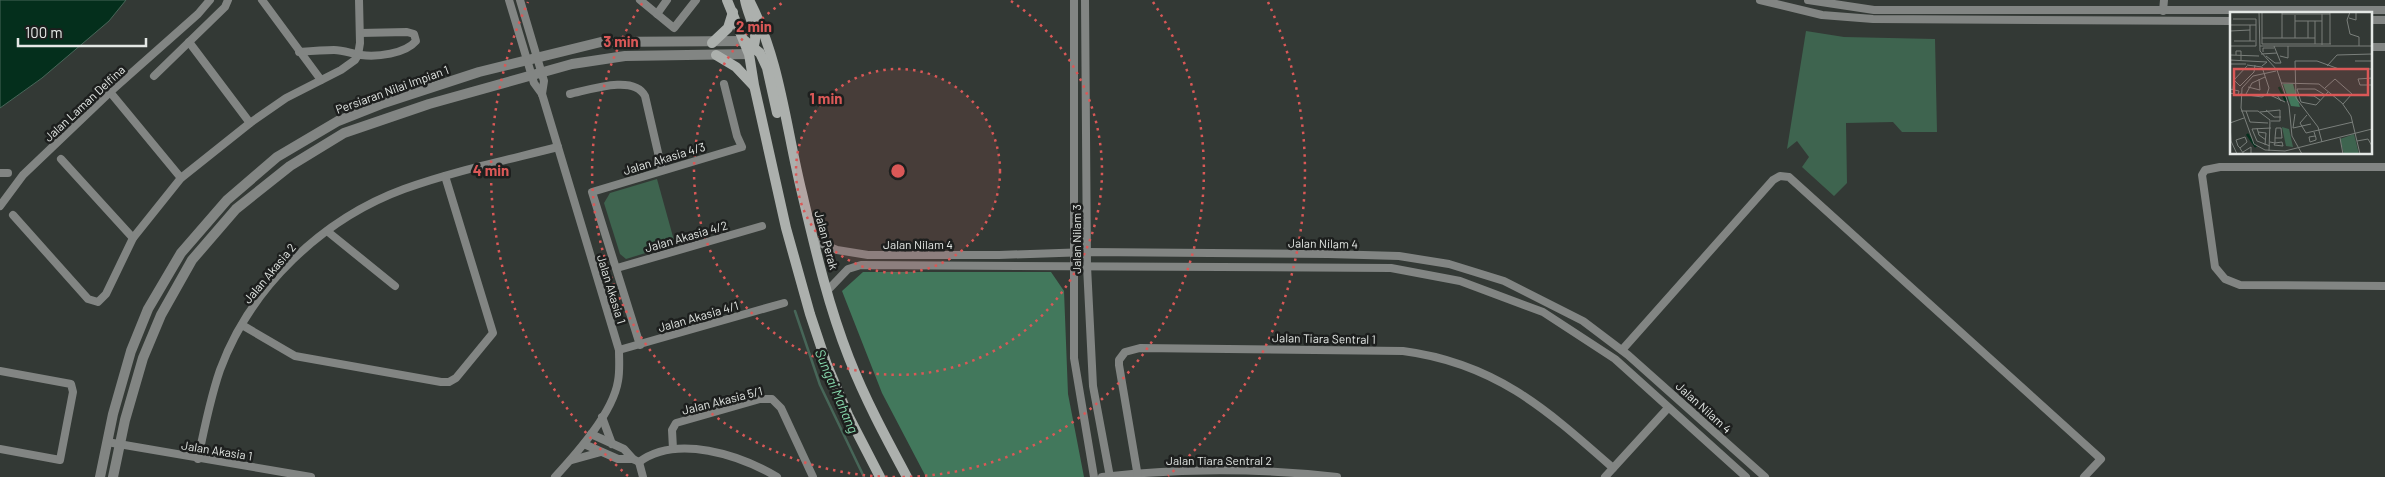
<svg xmlns="http://www.w3.org/2000/svg" width="2385" height="477" viewBox="0 0 2385 477" font-family="Barlow,sans-serif">
	<rect width="100%" height="100%" fill="#333935"/>
	<g fill="#3e644f">
		<polygon points="1806,31 1844,37 1935,39 1937,132 1902,132 1893,122 1846,123 1847,183 1834,196 1802,167 1809,157 1797,141 1787,149"/>
		<polygon points="657,179 675,244 626,259 620,254 604,203 610,193"/>
	</g>
	<polygon fill="#42785c" points="863,272 1051,272 1064,291 1068,394 1084,477 926,477 882,393 842,291"/>
	<polygon fill="#042f1c" stroke="#476658" points="0,0 126,0 109,21 42,78 0,108"/>
	<g fill="none" stroke-linecap="round" stroke-linejoin="round">
		<polyline stroke="#476658" stroke-width="2.5" points="795,311 820,385 864,477"/>
		<g stroke="#828583" stroke-width="8">
			<polyline points="262,0 321,80"/>
			<path d="M 509,0 L 534,83 L 542,94 L 619,350 C 619,361 620,371 618,381 C 613,413 576,454 555,477"/>
			<polyline points="520,0 544,81 542,94"/>
			<polyline points="640,0 674,28 696,0"/>
			<polyline points="1074,0 1074,358 1094,477"/>
			<polyline points="1085,0 1087,266 1093,386 1110,477"/>
			<polyline points="1760,0 1822,15 1873,19 2231,21"/>
			<polyline points="1808,0 1874,10 2385,10"/>
			<polyline points="2163,11 2164,0"/>
			<polyline points="657,14 667,0"/>
			<polyline points="2371,20 2385,20"/>
			<polyline points="189,42 250,123"/>
			<polyline points="2371,47 2385,47"/>
			<path d="M 299,52 C 311,51 323,50 334,50 C 344,50 352,54 361,55 C 377,57 405,54 416,41 L 414,34 L 407,32 L 360,33"/>
			<polyline points="154,76 225,7 228,0"/>
			<polyline points="110,92 181,178"/>
			<path d="M 570,94 C 589,90 634,74 645,96 L 662,170"/>
			<polyline points="61,159 133,238"/>
			<polyline points="2385,167 2220,167 2205,170 2202,175 2215,267 2225,279 2240,285 2385,286"/>
			<polyline points="0,173 8,173"/>
			<polyline points="0,206 23,175 110,92 198,14 210,0"/>
			<polyline points="13,215 88,299 98,302 106,294 133,238 181,178 250,123 286,98 341,70 355,60 358,55 360,43 359,0"/>
			<polyline points="327,231 395,286"/>
			<polyline points="813,240 837,250 868,255 999,255 1088,252 1328,254 1399,256 1449,264 1504,281 1583,321 1628,355 1765,477"/>
			<polyline points="617,268 762,226"/>
			<polyline points="827,291 848,269 861,265 1391,268 1460,281 1543,312 1615,359 1746,477"/>
			<polyline points="242,325 295,356 441,382 449,382 456,378 493,333 445,176"/>
			<polyline points="640,345 592,192 742,147 737,136 724,84"/>
			<polyline points="619,350 784,303"/>
			<polyline points="1622,350 1773,180 1780,176 1789,177 2101,459 2084,477"/>
			<polyline points="0,371 71,384 73,392 60,460 0,449"/>
			<polyline points="602,417 612,444"/>
			<polyline points="591,434 624,449 633,459"/>
			<polyline points="107,442 311,477"/>
			<polyline points="584,444 618,459 633,459 639,462"/>
			<polyline points="673,449 672,430 676,423 760,399 772,399 781,408 813,477"/>
			<path d="M 198,459 C 204,429 210,399 220,370 C 250,288 322,219 404,189 C 454,171 507,160 558,147"/>
			<polyline points="572,460 601,452"/>
			<path d="M 639,462 C 677,434 740,455 777,477"/>
			<polyline points="639,462 643,477"/>
			<path d="M 1102,477 C 1180,468 1259,468 1337,477"/>
			<path d="M 1138,477 L 1119,365 L 1119,360 L 1125,352 L 1140,348 L 1403,351 C 1495,363 1546,409 1613,468"/>
			<polyline points="1605,477 1668,408"/>
		</g>
		<g stroke="#828583" stroke-width="10">
			<polyline points="100,477 113,414 131,351 148,309 181,253 227,200 277,157 338,121 381,104 479,72 601,42 745,41"/>
			<polyline points="113,477 125,420 143,358 161,315 192,260 236,209 290,166 344,133 429,104 572,64 625,56 749,54"/>
		</g>
		<g stroke="#acb0ad" stroke-width="10">
			<polyline points="727,0 749,54 754,85 786,228 810,314 827,365 848,415 880,477"/>
			<path d="M 745,0 C 748,18 762,35 751,51"/>
			<path d="M 749,0 C 780,59 786,129 802,193 C 815,248 828,305 849,358 C 865,399 886,438 907,477"/>
			<polyline points="745,41 760,53 767,68 777,113"/>
			<polyline points="712,43 728,28 733,12"/>
			<polyline points="716,55 736,67 753,85"/>
		</g>
	</g>
	<circle cx="898" cy="171" r="102" fill="#da5857" fill-opacity=".12"/>
	<g fill="none" stroke="#da5857" stroke-width="2.5" stroke-dasharray="2.5 5">
		<circle cx="898" cy="171" r="102"/>
		<path d="M1011 1A204 204 0 1 1 785 1"/>
		<path d="M895 477A306 306 0 0 1 643 2M1153 2A306 306 0 0 1 901 477"/>
		<path d="M628 476A407 407 0 0 1 528 2M1268 2A407 407 0 0 1 1168 476"/>
	</g>
	<g text-anchor="middle" dominant-baseline="central" stroke-width="5" stroke-linejoin="round" paint-order="stroke">
		<g font-size="12" fill="#e4e8e5" stroke="#1d1f1e">
			<text transform="translate(392 89) rotate(-20)">Persiaran Nilai Impian 1</text>
			<text transform="translate(84 103) rotate(-43)">Jalan Laman Delfina</text>
			<text transform="translate(664 158) rotate(-17)">Jalan Akasia 4/3</text>
			<text transform="translate(686 236) rotate(-16)">Jalan Akasia 4/2</text>
			<text transform="translate(1076 239) rotate(-90)">Jalan Nilam 3</text>
			<text transform="translate(827 240) rotate(75)">Jalan Perak</text>
			<text transform="translate(1323 243) rotate(1)">Jalan Nilam 4</text>
			<text x="918" y="244">Jalan Nilam 4</text>
			<text transform="translate(269 273) rotate(-50)">Jalan Akasia 2</text>
			<text transform="translate(612 289) rotate(73)">Jalan Akasia 1</text>
			<text transform="translate(698 316) rotate(-16)">Jalan Akasia 4/1</text>
			<text transform="translate(1324 338) rotate(1)">Jalan Tiara Sentral 1</text>
			<text transform="translate(722 400) rotate(-14)">Jalan Akasia 5/1</text>
			<text transform="translate(1704 407) rotate(42)">Jalan Nilam 4</text>
			<text transform="translate(217 450) rotate(9)">Jalan Akasia 1</text>
			<text x="1219" y="460">Jalan Tiara Sentral 2</text>
		</g>
		<g font-size="14" font-style="italic" fill="#87d9ad" stroke="#1d1f1e">
			<text transform="translate(837 391) rotate(67)">Sungai Mahang</text>
		</g>
	</g>
	<g transform="translate(2230 12)">
		<rect width="142" height="142" fill="#333935"/>
		<path d="M 52,115 L 59,117 L 63,135 L 56,134 ZM 124,122 L 129,142 L 114,142 L 110,127 Z" fill="#3e644f"/>
		<path d="M 53,72 L 63,72 L 70,95 L 61,94 Z" fill="#42785c"/>
		<path fill="none" stroke="#042f1c" stroke-width="2.5" d="M 49,75 L 56,89M 17,122 L 26,135"/>
		<path fill="none" stroke="#7a7f7b" stroke-width="1" d="M 29,0 L 30,39 L 47,58 L 59,94 L 62,124 L 72,142M 32,0 L 32,32 L 101,32M 52,0 L 52,26M 100,0 L 100,32M 120,0 L 117,8 L 120,22 L 129,25 L 129,34M 52,2 L 100,2M 92,2 L 92,33M 65,3 L 65,26M 119,6 L 126,8 L 126,0M 65,9 L 92,9M 85,9 L 85,32M 0,13 L 26,13M 20,13 L 20,29M 0,19 L 20,18M 32,26 L 85,26M 78,26 L 78,9M 4,29 L 25,29M 0,34 L 26,34 L 26,7 L 3,7M 30,34 L 142,34M 33,40 L 33,36 L 44,36M 0,41 L 0,52 L 16,52M 31,42 L 47,41M 0,43 L 29,44M 6,43 L 6,39 L 11,39 L 11,48M 36,44 L 45,51 L 51,51 L 44,34M 50,44 L 58,46 L 58,34M 0,48 L 37,50 L 32,54M 125,49 L 142,49M 17,53 L 32,55M 97,54 L 107,43 L 142,42M 46,59 L 23,64 L 12,76 L 11,96 L 24,132 L 35,138 L 55,139 L 142,117M 142,66 L 128,67 L 130,73 L 142,73M 5,69 L 10,74 L 24,60 L 25,53M 51,71 L 89,72 L 112,91 L 121,104 L 130,142M 18,75 L 30,78 L 29,67M 95,76 L 105,67 L 122,82 L 113,92M 0,77 L 9,79 L 8,83 L 0,81M 3,77 L 4,68 L 17,54M 142,80 L 142,101M 10,82 L 32,85 L 37,82 L 39,76 L 32,55M 16,82 L 22,71 L 35,65M 37,82 L 47,83 L 51,89M 40,83 L 55,90M 67,83 L 84,84 L 90,88M 95,83 L 85,77 L 67,77 L 71,90 L 86,93 L 98,80M 36,98 L 44,105 L 51,105M 11,99 L 28,99 L 40,108 L 39,139M 16,99 L 20,110 L 38,111M 30,100 L 50,98 L 50,109 L 41,109M 65,102 L 63,116 L 81,112M 77,103 L 70,111 L 76,121 L 123,110M 27,116 L 29,123 L 36,128M 28,120 L 36,121 L 35,133M 84,120 L 86,126 L 86,128 L 80,130 L 79,125 L 85,124M 110,126 L 113,142M 127,129 L 138,127 L 142,134M 40,130 L 45,131 L 52,130 L 53,134 L 44,133 L 45,131 L 45,126 L 46,116 L 51,116 L 52,126 L 45,126M 92,130 L 88,115 L 66,86 L 65,49 L 87,49 L 109,57 L 142,57M 40,134 L 27,129 L 22,117 L 41,116M 10,136 L 17,130 L 15,125 L 6,128 L 8,134 L 10,136 L 11,138 L 14,142M 13,140 L 21,135 L 21,142M 7,142 L 1,129 L 0,111 L 14,106"/>
		<path fill="#da5857" fill-opacity="0.15" stroke="#da5857" stroke-width="2.5" d="M 4,57 L 138,57 L 138,83 L 4,83 Z"/>
		<rect width="142" height="142" fill="none" stroke="#e4e8e5" stroke-width="2.5"/>
	</g>
	<circle cx="898" cy="171" r="8" fill="#da5857" stroke="#1d1f1e" stroke-width="2.5"/>
	<g font-size="15" text-anchor="middle" font-weight="bold" fill="#da5857" stroke="#1d1f1e" stroke-width="5" stroke-linejoin="round" paint-order="stroke">
		<text x="754" y="32">2 min</text>
		<text x="621" y="47">3 min</text>
		<text x="826" y="104">1 min</text>
		<text x="491" y="176">4 min</text>
	</g>
	<path d="M18 38v8h128v-8" fill="none" stroke="#e4e8e5" stroke-width="2.5"/>
	<text x="25" y="38" font-size="15" fill="#e4e8e5" stroke="#1d1f1e" stroke-width="4" paint-order="stroke">100 m</text>
</svg>
